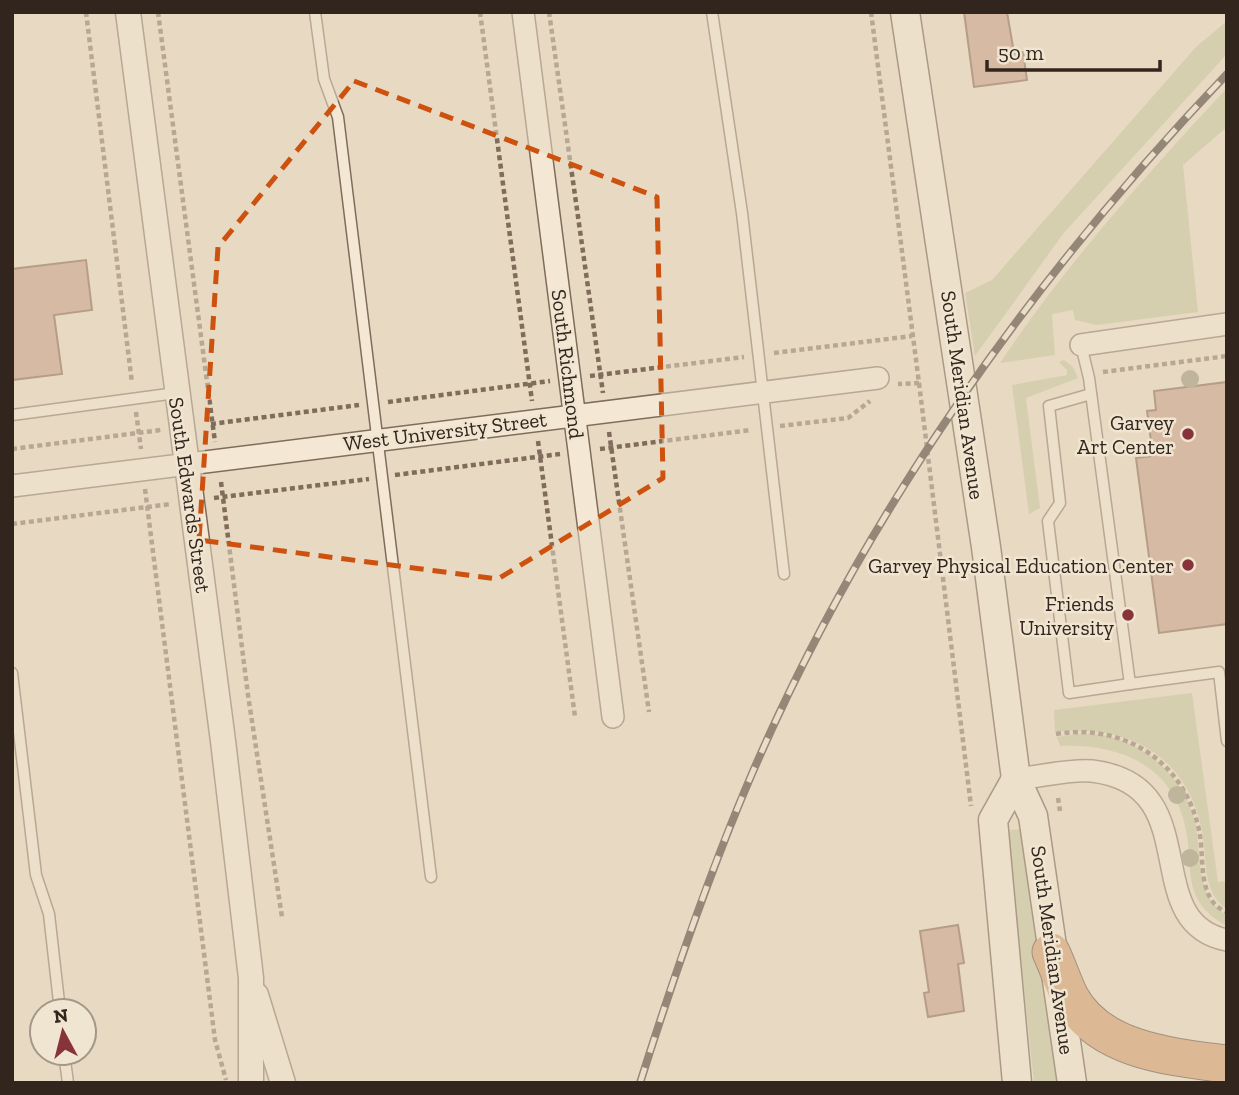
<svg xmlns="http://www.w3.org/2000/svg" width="1239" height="1095" viewBox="0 0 1239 1095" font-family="'Zilla Slab',serif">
	<rect width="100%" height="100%" fill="#e8d9c2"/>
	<g fill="#c2c497">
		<polygon points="1227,21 1227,54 1063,234 975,356 965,293 992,280 1196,47"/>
		<path d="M 1227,88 L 1227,127 L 1183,165 L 1198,312 L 1097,325 L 1075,320 L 1073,310 L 1052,314 L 1055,355 L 1000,363 C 1066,264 1146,175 1227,88 Z"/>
		<polygon points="1064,360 1073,367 1078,378 1026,398 1040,508 1029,514 1012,385 1067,375 1067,370 1059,362"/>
		<path d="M 1192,693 L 1218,882 L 1227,881 L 1227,909 C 1200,892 1208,854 1201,826 C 1185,754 1124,723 1055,732 L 1054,710 Z"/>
		<path d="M 1067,735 C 1079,735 1094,733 1105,736 C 1150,745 1187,782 1196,827 C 1201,857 1196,899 1227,915 L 1227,926 C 1176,898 1197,863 1183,818 C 1166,761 1114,744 1060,746 L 1057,737 Z"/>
		<polygon points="1021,829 1059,1083 1034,1083 1008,839 1010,830"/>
	</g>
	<g fill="#c2947c" stroke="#7b5644" stroke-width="2">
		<polygon points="964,12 1007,12 1014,53 1023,52 1027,80 974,87"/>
		<polygon points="86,260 92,310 54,315 62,374 12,380 12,269"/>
		<polygon points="1227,382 1227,624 1159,633 1136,458 1153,456 1147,411 1156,410 1154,391"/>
		<polygon points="958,925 964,963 958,964 964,1011 928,1017 924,993 929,992 920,931"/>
	</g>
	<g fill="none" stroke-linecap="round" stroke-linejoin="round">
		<defs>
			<g id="service">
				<polyline points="315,12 324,79 338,117 431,877"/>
				<polyline points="712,12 742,213 784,574"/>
				<polyline points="1081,345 1089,378 1130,684 1219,672 1227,741"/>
				<polyline points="1091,394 1049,406 1060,503 1048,521 1069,693 1130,684"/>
				<polyline points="12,415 176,393"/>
				<polyline points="12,673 36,875 49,914 60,1011"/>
				<polyline points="64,1053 68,1083"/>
			</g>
			<g id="minor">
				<polyline points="523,12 613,717"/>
				<polyline points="1081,345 1227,324"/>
				<polyline points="12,486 878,378"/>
				<path d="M 1016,779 C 1040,777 1068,769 1092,771 C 1209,785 1136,922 1227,940"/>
			</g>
			<g id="tertiary">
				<polyline points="128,12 223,741 251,978 251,1083"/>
				<polyline points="256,995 283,1083"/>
			</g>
			<g id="secondary">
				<polyline points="905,12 986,547 1016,779 1033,816 1072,1083"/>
				<polyline points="1016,779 993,820 1017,1083"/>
			</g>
			<path id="motorway" d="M 1051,952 C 1058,967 1063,983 1070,997 C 1099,1051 1172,1057 1227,1064"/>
		</defs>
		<use href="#service" stroke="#7f6c5b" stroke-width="13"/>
		<use href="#minor" stroke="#7f6c5b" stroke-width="24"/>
		<use href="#tertiary" stroke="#7f6c5b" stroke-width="27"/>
		<use href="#secondary" stroke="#614d3e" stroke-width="31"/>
		<use href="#motorway" stroke="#4d3b2f" stroke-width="39"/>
		<g stroke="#7f6c5b" stroke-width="4.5" stroke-dasharray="5 3.5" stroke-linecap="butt">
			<polyline points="86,12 132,383"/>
			<polyline points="158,12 215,442"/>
			<polyline points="480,12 532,401"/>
			<polyline points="549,12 603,393"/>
			<polyline points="871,12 919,383 898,384"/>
			<polyline points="774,353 912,336"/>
			<polyline points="1103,372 1227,356"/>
			<polyline points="590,376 744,357"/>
			<polyline points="919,383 971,806"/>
			<polyline points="388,402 550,381"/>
			<polyline points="136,412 141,449"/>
			<polyline points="211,424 359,405"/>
			<polyline points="780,426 848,418 870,401"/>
			<polyline points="609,432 649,712"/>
			<polyline points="538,441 575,717"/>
			<polyline points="12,449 161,430"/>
			<polyline points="600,449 751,430"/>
			<polyline points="395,475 560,454"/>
			<polyline points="221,482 248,695 282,917"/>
			<polyline points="145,489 215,1040 226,1080"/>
			<polyline points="214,498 369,479"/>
			<polyline points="12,524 171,504"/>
			<path d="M 1056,734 C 1124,723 1184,761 1199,830 C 1205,856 1196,901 1227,912"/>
			<polyline points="1058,798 1060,811"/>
		</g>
		<use href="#service" stroke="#f4e8d4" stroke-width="10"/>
		<use href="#minor" stroke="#f4e8d4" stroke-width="21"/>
		<use href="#tertiary" stroke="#f4e8d4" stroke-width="24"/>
		<use href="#secondary" stroke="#f4e8d4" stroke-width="28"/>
		<use href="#motorway" stroke="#ce935b" stroke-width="37"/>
		<defs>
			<path id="rail" d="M 640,1083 C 673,979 708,876 751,776 C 863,515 1031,279 1227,74"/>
		</defs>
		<use href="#rail" stroke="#31251e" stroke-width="8"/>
		<use href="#rail" stroke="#f0e5d0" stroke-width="5" stroke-dasharray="16" stroke-linecap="butt"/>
	</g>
	<g fill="#8e8b6d">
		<circle cx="1190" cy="379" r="9"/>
		<circle cx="1177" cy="795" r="9"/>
		<circle cx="1190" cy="858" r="9"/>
	</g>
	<path d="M0 0H1239V1095H0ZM 354,81 L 657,197 L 663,478 L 498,579 L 199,540 L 218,247 Z" fill="#e8d9c2" fill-opacity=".55" fill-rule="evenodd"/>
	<path fill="none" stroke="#cd510f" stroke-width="5" stroke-dasharray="14 9" stroke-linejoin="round" d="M 354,81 L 657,197 L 663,478 L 498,579 L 199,540 L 218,247 Z"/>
	<g fill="#87333a" stroke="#f0e5d0" stroke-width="2.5">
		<circle cx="1188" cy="434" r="7"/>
		<circle cx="1188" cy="565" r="7"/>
		<circle cx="1128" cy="615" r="7"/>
	</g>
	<g text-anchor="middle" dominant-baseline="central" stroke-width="5" stroke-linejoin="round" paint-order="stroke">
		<g font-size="21" fill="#31251e" stroke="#f0e5d0">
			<text transform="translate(568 364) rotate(83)">South Richmond</text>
			<text transform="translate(963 395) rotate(82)">South Meridian Avenue</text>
			<text transform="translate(445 431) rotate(-7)">West University Street</text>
			<text transform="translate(190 495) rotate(82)">South Edwards Street</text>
			<text transform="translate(1053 950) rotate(82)">South Meridian Avenue</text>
		</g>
		<g font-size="21" fill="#31251e" stroke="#f0e5d0" text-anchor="end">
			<text x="1174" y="422">Garvey<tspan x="1174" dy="24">Art Center</tspan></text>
			<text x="1174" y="565">Garvey Physical Education Center</text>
			<text x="1114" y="603">Friends<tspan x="1114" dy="24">University</tspan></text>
		</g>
	</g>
	<rect width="1239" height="1095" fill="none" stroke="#31251e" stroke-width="28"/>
	<g transform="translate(63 1032) rotate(353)"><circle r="33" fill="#f0e5d0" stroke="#a49889" stroke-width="2"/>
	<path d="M0-5L12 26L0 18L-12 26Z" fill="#87333a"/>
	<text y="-10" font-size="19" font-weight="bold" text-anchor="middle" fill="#31251e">N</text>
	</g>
	<path d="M987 60v10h173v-10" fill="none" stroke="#31251e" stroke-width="3.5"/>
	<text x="998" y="60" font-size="21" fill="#31251e" stroke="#f0e5d0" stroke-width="5" paint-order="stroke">50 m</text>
</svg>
